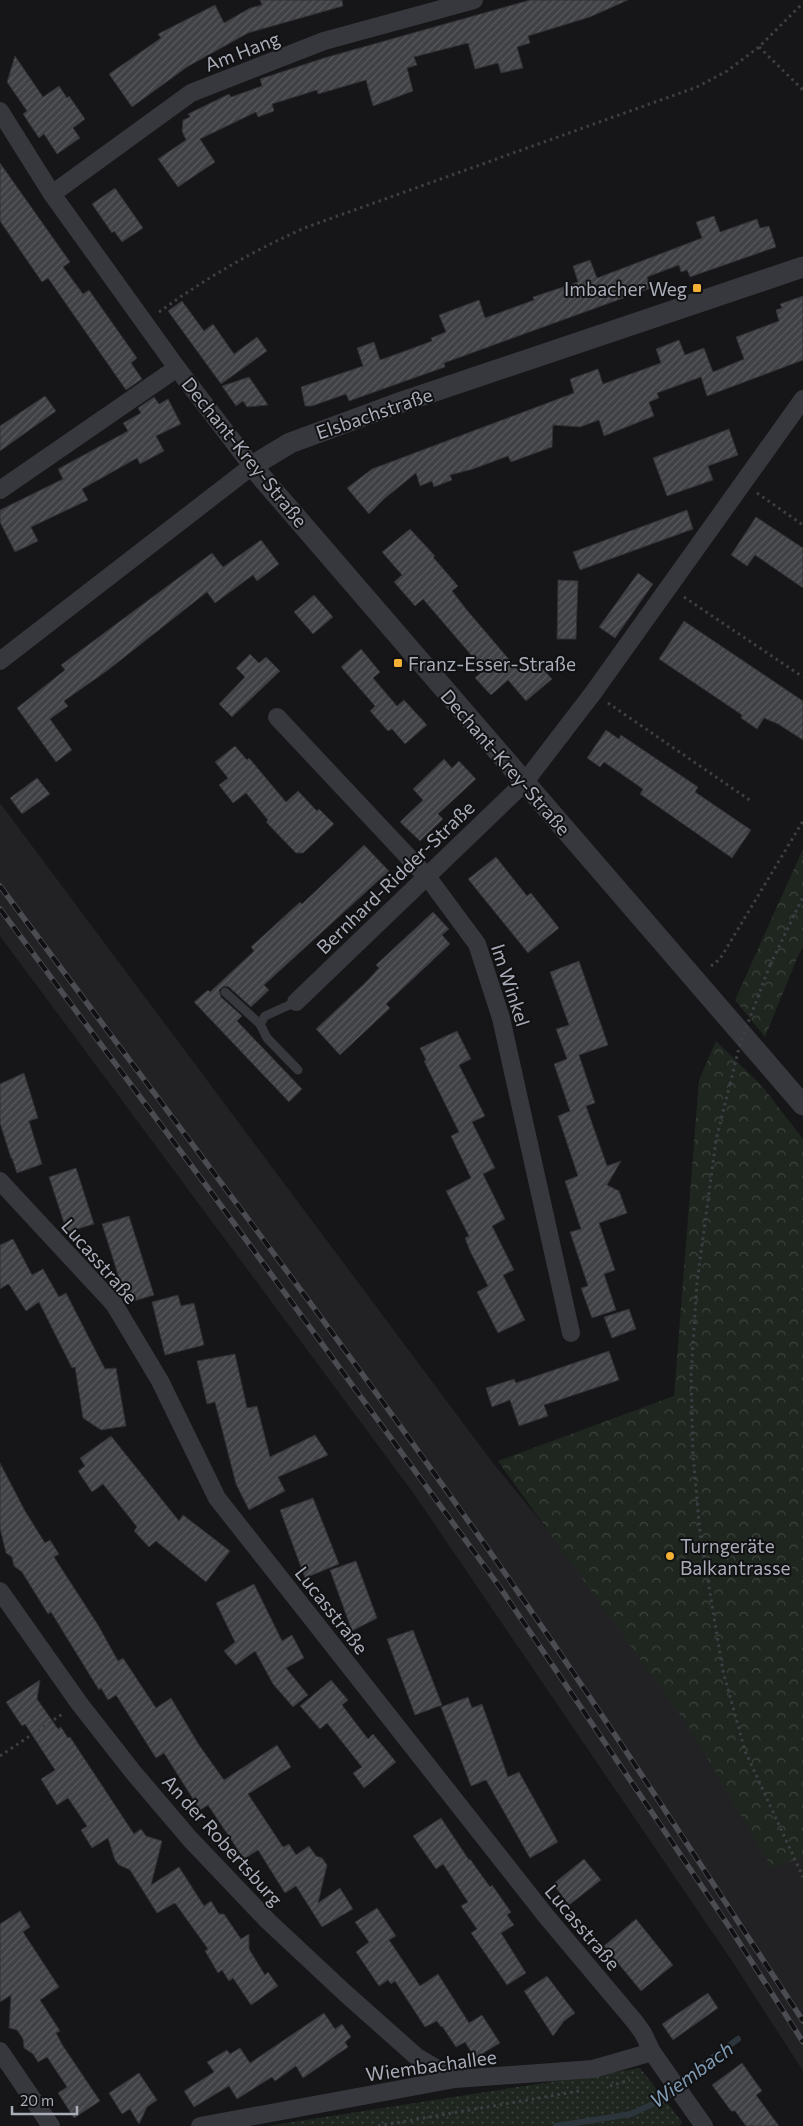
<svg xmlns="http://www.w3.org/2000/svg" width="803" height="2126" viewBox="0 0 803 2126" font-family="Commissioner,sans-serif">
	<defs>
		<pattern id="forest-crowns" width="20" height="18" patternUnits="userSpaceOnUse" patternTransform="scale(1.25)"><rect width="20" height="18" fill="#1e261f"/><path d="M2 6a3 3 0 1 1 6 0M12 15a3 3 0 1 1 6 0" fill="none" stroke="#3c433d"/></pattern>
		<pattern id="park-dots" width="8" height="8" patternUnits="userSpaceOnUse" patternTransform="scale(1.25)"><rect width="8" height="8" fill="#1e261f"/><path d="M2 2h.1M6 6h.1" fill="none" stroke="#3c433d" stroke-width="1.8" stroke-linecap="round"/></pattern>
		<pattern id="building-hatch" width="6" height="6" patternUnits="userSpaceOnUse" patternTransform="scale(1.25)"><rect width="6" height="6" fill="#404145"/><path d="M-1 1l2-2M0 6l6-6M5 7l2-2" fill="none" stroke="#595a5e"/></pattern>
	</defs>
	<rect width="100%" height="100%" fill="#161618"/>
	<polygon fill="#222225" points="0,803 493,1463 783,1818 803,1846 803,2071 732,1961 414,1494 0,936"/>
	<g fill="url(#forest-crowns)">
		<polygon points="803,849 803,947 798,956 765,1037 735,1000"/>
		<polygon points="716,1041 762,1086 803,1139 803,1857 772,1868 689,1727 498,1461 674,1396 699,1080"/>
	</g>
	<polygon fill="url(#park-dots)" points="640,2068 682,2122 680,2126 267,2126"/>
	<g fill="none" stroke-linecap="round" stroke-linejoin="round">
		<polyline stroke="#2c353c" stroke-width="6" points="556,2126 631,2114 666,2098 696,2070 738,2039"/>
	</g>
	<g fill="url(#building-hatch)" stroke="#303034">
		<polygon points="260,0 342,0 343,6 248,33 187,67 132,107 109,74 161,38 158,34 215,5 224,23 250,8 262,5"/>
		<polygon points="530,0 628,0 590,17 528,36 530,43 517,47 523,68 501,73 498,63 475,69 468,43 414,57 417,65 407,68 413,91 373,106 366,80 318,94 317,90 272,104 274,111 258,117 256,112 200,139 215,162 178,187 158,159 186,140 182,131 183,120 190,117 188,114 229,94 231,97 262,86 260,79 324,58"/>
		<polygon points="15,56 43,97 59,86 67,98 69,96 85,119 73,128 80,138 57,154 44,134 39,138 23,114 27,111 7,82"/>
		<polygon points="0,163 70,262 63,267 83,294 89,290 137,358 131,363 142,379 126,390 48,278 42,282 0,221"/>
		<polygon points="115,188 143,228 122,242 114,231 112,233 92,204"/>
		<polygon points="714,216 720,232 757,219 760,228 769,226 776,247 690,277 687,270 681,272 679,265 647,277 651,288 444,363 445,367 349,401 346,394 312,406 305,406 301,387 363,366 357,348 374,342 380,360 405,351 432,341 431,338 446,332 439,315 479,300 485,318 534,300 533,297 578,282 573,266 590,260 597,278 702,238 696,222"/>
		<polygon points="803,296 803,360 707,396 701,377 657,393 659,398 649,402 654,416 604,436 599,420 580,427 553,425 552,447 511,462 508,456 473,469 450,475 452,480 434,487 432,481 420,486 416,473 384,499 369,514 347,488 372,469 574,393 570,379 598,369 603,384 661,363 656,349 679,340 685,355 704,348 713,372 744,359 736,337 779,321 776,310 782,308 780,304"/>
		<polygon points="182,301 204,331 213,324 234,354 257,337 267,351 221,384 168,311"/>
		<polygon points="249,377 258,390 268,405 247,407 243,401 236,406 222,386"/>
		<polygon points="45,396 56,411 0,451 0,426"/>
		<polygon points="154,397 159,404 168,399 181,424 156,436 164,451 140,464 137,458 82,489 88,500 31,527 38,541 15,552 0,522 0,510 63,479 58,469 128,431 123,423 141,413 138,408"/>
		<polygon points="729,429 738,455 708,466 713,480 667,496 653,458"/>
		<polygon points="687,510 693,529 580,570 573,552"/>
		<polygon points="756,517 803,548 803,588 755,555 747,566 731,555"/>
		<polygon points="410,529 435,556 433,557 458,586 452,591 466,609 518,670 533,658 552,679 526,701 508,680 491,695 475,678 484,670 423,599 415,606 394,582 402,575 382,552"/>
		<polygon points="261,540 279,564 257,581 253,575 215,603 207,592 108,670 64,701 68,706 50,719 72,750 56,762 17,708 65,670 61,665 212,553 223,567"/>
		<polygon points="638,573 653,584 615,638 599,627"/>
		<polygon points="558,580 578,581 576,639 557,639"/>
		<polygon points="314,595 333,617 313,634 294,612"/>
		<polygon points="684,621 803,701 803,740 778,724 764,718 757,729 741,718 742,715 659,659"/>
		<polygon points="361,649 380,672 373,678 397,706 404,700 427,725 405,744 392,729 388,731 370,711 375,706 341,667"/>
		<polygon points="250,654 259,663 266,657 280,671 232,717 219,704 245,677 236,668"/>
		<polygon points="606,730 619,739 621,735 698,787 695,792 751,830 732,858 640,794 643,789 604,762 600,767 587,758"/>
		<polygon points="235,746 247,760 249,758 286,802 298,791 317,811 319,809 334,824 303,853 296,853 266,822 268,820 246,793 233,803 219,785 228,778 215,762"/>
		<polygon points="444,759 452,768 459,761 476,779 438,814 443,819 420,841 400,822 423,800 413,789"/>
		<polygon points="37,778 50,794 22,814 10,798"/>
		<polygon points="364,845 389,871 264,985 269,990 251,1007 229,987 224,986 219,990 221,997 242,1016 237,1021 302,1089 289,1102 194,1002 208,990 210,992 254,951 251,947 300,902 302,904"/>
		<polygon points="496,857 527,896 531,893 559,928 528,953 468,879"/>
		<polygon points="433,912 449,929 442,935 450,944 386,1004 390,1008 340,1055 316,1029 366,982 379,968 376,965"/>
		<polygon points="579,961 608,1045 579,1055 595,1103 586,1106 607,1166 621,1161 607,1185 619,1191 627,1213 599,1223 615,1270 604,1274 616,1310 592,1318 581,1288 588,1286 570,1232 581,1229 565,1181 578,1176 558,1116 570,1111 554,1064 567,1059 556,1029 569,1025 550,972"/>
		<polygon points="457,1031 471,1059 459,1065 485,1116 472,1122 495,1168 483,1174 505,1219 492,1226 514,1270 503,1275 525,1320 498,1333 477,1292 488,1286 470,1251 465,1238 469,1236 446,1191 471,1178 451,1136 459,1132 424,1061 426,1060 420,1048"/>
		<polygon points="24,1073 38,1118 29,1121 42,1164 17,1173 12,1158 11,1158 0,1123 0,1084"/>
		<polygon points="76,1168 94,1224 67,1232 49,1177"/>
		<polygon points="129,1216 154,1295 127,1303 102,1224"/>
		<polygon points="13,1239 32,1275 43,1269 59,1297 66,1293 105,1369 116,1368 126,1426 101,1430 83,1418 75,1367 72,1368 39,1302 26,1311 10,1286 8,1284 0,1289 0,1245"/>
		<polygon points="178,1295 181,1306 194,1303 204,1345 165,1355 152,1302"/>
		<polygon points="629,1309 636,1329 612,1338 604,1317"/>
		<polygon points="609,1351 619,1380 544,1405 548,1416 519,1426 510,1400 492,1407 486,1388 514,1379 516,1383"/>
		<polygon points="235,1354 247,1408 257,1406 270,1457 315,1435 328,1455 278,1477 285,1491 249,1510 236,1484 215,1402 207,1404 197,1361"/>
		<polygon points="111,1436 179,1521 183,1515 230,1551 206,1582 156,1541 149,1547 134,1531 137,1527 103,1484 92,1492 78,1471 85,1466 80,1458"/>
		<polygon points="0,1463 25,1511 45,1543 50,1540 59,1554 54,1557 98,1625 118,1661 123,1658 156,1708 171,1698 199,1745 224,1780 277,1745 291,1767 248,1794 283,1847 289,1844 296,1855 309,1846 316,1856 322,1858 327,1865 318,1903 340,1888 353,1909 322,1927 296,1886 285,1893 258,1850 244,1859 208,1805 200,1810 164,1753 156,1758 116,1695 108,1700 101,1688 99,1690 51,1612 48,1614 22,1572 14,1566 12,1557 6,1553 0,1528"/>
		<polygon points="313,1498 339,1564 305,1578 280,1510"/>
		<polygon points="356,1561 377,1618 352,1631 330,1570"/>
		<polygon points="254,1584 282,1641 292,1635 304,1658 286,1668 308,1695 293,1707 273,1684 255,1651 236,1665 224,1651 235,1642 216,1603"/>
		<polygon points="413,1630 442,1705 415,1715 387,1639"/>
		<polygon points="40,1680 37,1699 58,1729 61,1727 68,1738 70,1737 134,1834 141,1829 146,1836 162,1841 151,1885 179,1867 204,1906 211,1901 219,1914 224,1914 241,1939 249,1934 249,1949 265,1975 268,1972 278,1986 251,2005 233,1978 229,1981 222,1970 218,1973 205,1951 208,1949 175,1903 157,1913 130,1870 119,1865 115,1860 108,1838 92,1848 81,1830 87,1826 68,1798 57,1805 41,1779 55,1770 25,1724 22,1726 6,1702"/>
		<polygon points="331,1680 348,1700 342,1705 368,1739 373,1734 396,1762 364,1788 353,1773 362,1767 327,1723 320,1729 300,1706"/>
		<polygon points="468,1697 472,1708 482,1704 508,1777 519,1772 558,1842 530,1858 486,1780 471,1786 441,1707"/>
		<polygon points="441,1818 469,1860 470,1859 490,1887 492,1885 511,1912 507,1915 514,1925 501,1933 526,1973 507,1985 471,1933 477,1929 461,1906 468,1902 443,1864 436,1869 413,1836"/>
		<polygon points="584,1859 601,1880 569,1905 553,1884"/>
		<polygon points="377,1908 396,1936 389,1940 420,1986 438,1974 469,2023 482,2015 500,2043 475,2058 465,2042 456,2047 442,2026 441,2027 437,2021 425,2027 395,1981 391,1984 388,1980 379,1986 356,1952 369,1942 355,1922"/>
		<polygon points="20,1911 30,1927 23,1932 59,1987 40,2000 60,2031 56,2033 63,2046 100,2101 74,2118 58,2093 67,2087 47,2057 38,2062 33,2054 24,2048 23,2039 17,2030 9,2028 11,1995 0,2002 0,1924"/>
		<polygon points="636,1919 673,1965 641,1991 604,1946"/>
		<polygon points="547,1976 575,2013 564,2021 553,2036 524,1991"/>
		<polygon points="708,1993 718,2008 673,2040 662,2024"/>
		<polygon points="324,2013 335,2029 342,2024 351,2037 345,2042 348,2047 303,2078 296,2066 275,2081 272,2077 237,2099 229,2086 194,2107 184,2091 214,2072 207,2062 227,2050 230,2054 240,2048 250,2063"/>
		<polygon points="742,2063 762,2091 756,2095 779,2126 746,2126 735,2111 731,2111 712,2085"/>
		<polygon points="139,2073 157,2100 147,2107 139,2124 130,2109 122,2114 109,2093"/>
	</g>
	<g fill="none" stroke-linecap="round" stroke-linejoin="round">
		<g stroke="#3d3f44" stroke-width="3" stroke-dasharray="2.5 4" stroke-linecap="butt">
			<polyline points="759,47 803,90"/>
			<path d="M 159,312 C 206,278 254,250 307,227 L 697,87 L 727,71 L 759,47 L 803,3"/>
			<polyline points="757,493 803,525"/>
			<polyline points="684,597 803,677"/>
			<polyline points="608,703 751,801"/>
			<polyline points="770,965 803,897"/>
			<polyline points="711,966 720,959 803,821"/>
			<polyline points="730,1084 716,1140 697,1283 691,1376 693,1454 700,1533 723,1671 745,1751 803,1877"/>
			<polyline points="0,1756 64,1713"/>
			<polyline points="610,2086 630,2080"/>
			<polyline points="378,2126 579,2091"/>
		</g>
		<g stroke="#37383d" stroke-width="9">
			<polyline points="225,992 260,1024"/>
			<polyline points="296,1002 265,1016 260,1024 267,1038 298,1070"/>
		</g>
		<g stroke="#37383d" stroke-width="18">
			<polyline points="0,111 52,194 177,368 252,466 0,661"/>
			<polyline points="52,194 191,93 324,41 474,0"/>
			<polyline points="0,490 177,368"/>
			<polyline points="277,717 429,879 477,944 501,1018 571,1333"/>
			<polyline points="296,1002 524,783 593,693 803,399"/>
			<polyline points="0,1181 114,1304 160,1381 217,1498 546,1916 635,2022 643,2033 652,2052 704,2126"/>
			<polyline points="0,1591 79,1703 133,1772 190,1839 268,1921 345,1993 417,2057 455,2079"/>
			<polyline points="0,2051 51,2126"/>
			<polyline points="200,2126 455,2079 593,2069 652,2052"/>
		</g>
		<polyline stroke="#37383d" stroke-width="21" points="803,267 396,404 290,443 252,466 803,1105"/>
		<defs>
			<g id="rail">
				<path d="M 0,886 C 170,1116 345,1344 509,1579 C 610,1724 706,1873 803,2021"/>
				<polyline points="0,909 214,1196 499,1586 730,1928 803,2042"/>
			</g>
		</defs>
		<use href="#rail" stroke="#4a4c52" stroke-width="5.5"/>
		<use href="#rail" stroke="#111113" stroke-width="4" stroke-dasharray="11" stroke-linecap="butt"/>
		<polyline stroke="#3d3f44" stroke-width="3" stroke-dasharray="2.5 4" stroke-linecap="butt" points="730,1084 740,1044 770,965"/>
	</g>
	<g fill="#f2b134" stroke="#111113" stroke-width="2">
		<rect x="692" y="283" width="10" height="10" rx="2.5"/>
		<rect x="393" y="658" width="10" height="10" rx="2.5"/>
		<circle cx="670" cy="1556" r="5"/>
	</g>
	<g text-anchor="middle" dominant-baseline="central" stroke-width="4" stroke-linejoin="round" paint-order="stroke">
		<g font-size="19" fill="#a8adb8" stroke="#111113">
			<text transform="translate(242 51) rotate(-21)">Am Hang</text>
			<text transform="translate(374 413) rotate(-19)">Elsbachstraße</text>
			<text transform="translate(245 452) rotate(51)">Dechant-Krey-Straße</text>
			<text transform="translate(506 762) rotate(49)">Dechant-Krey-Straße</text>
			<text transform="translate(395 877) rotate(-44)">Bernhard-Ridder-Straße</text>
			<text transform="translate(511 985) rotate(72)">Im Winkel</text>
			<text transform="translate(100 1261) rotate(49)">Lucasstraße</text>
			<text transform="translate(332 1610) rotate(52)">Lucasstraße</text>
			<text transform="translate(223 1840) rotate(48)">An der Robertsburg</text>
			<text transform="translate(583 1927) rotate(50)">Lucasstraße</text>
			<text transform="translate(431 2065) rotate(-8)">Wiembachallee</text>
		</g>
		<g font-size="19" fill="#a8adb8" stroke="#111113" text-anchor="start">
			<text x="687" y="288" text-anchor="end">Imbacher Weg</text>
			<text x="408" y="663">Franz-Esser-Straße</text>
			<text x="680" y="1545">Turngeräte<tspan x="680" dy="22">Balkantrasse</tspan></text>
		</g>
		<g font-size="20" font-style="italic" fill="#7f9bb3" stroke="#111113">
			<text transform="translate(691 2074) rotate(-36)">Wiembach</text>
		</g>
	</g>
	<path d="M12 2106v8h65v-8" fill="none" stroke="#a8adb8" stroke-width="2.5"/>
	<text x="20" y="2106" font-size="15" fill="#a8adb8" stroke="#111113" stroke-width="4" paint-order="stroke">20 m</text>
</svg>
